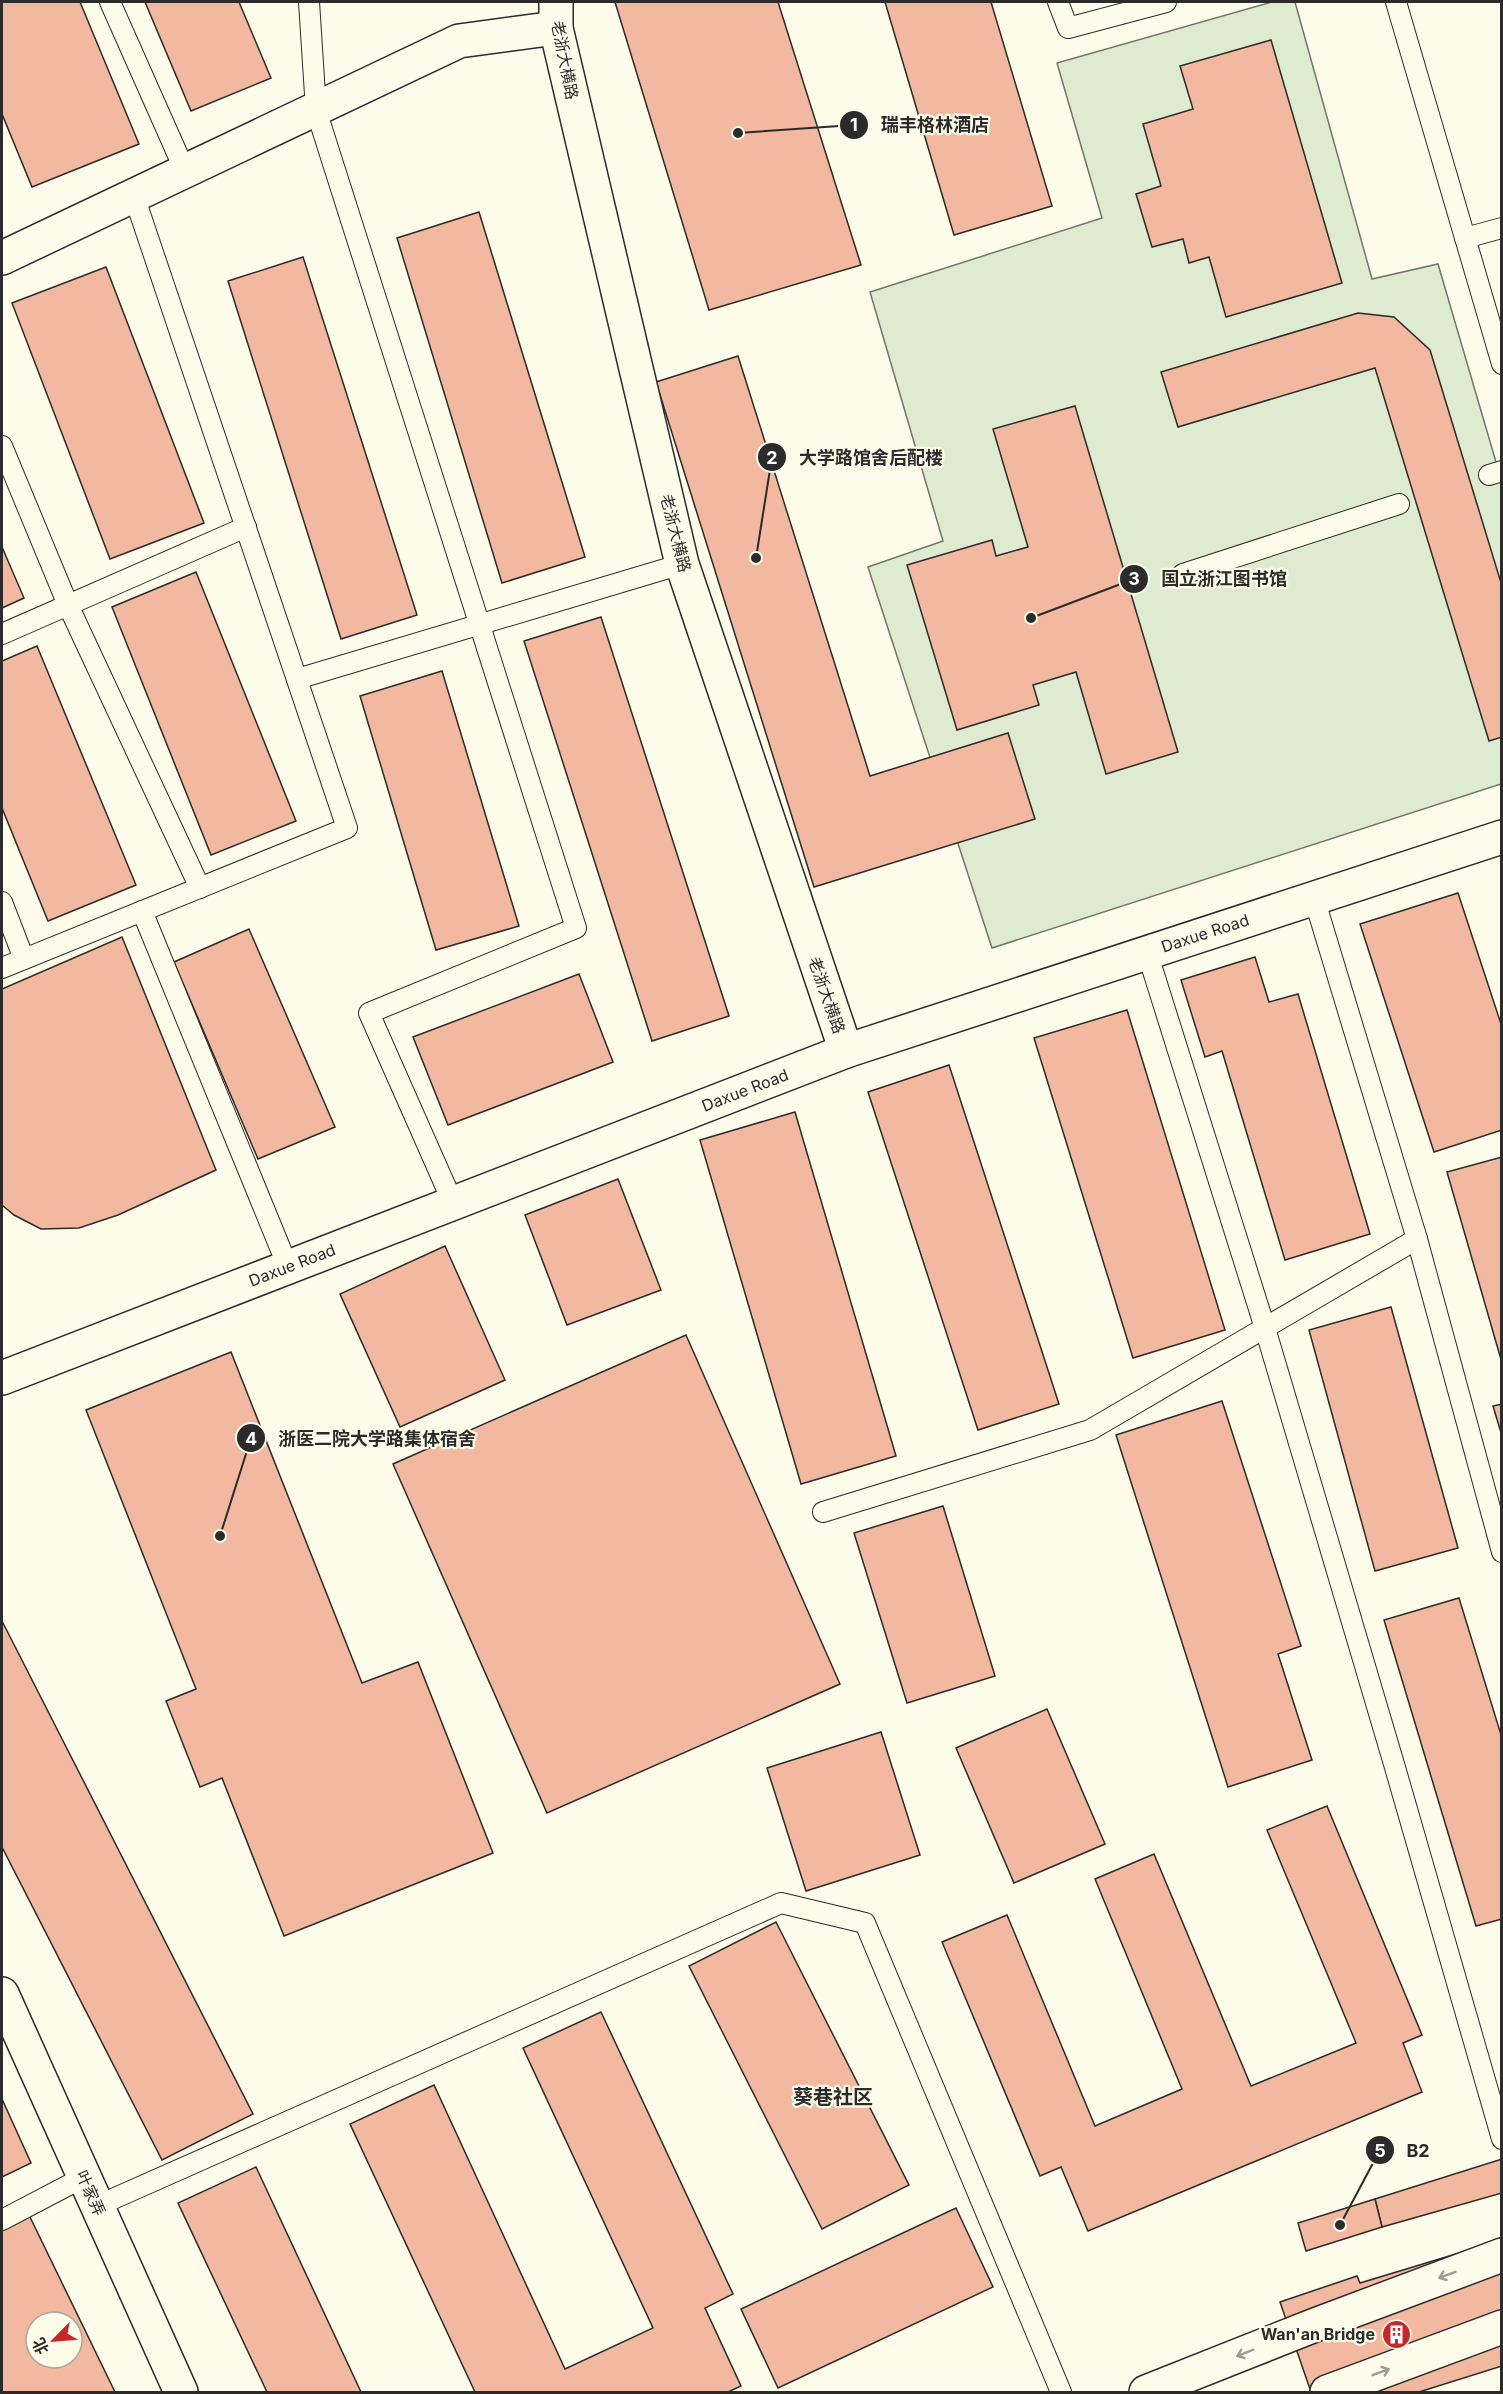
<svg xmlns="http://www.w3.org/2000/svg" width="1503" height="2394" viewBox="0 0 1503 2394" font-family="Inter,'Noto Sans SC',sans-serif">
	<rect width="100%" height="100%" fill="#fdfbea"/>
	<polygon fill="#deebd1" stroke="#74746e" stroke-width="1.5" points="1272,2 1295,2 1372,279 1438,264 1501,479 1501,784 992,948 868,567 943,541 870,292 1102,218 1057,63"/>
	<g fill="#f2b8a0" stroke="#2b2b2b" stroke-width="1.5" fill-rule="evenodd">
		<polygon points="2,2 80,2 139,144 32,187 2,114"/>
		<polygon points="145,2 239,2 271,78 191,111"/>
		<polygon points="615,2 778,2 861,265 709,310"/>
		<polygon points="885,2 991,2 1052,206 954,235"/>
		<polygon points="1271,40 1342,283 1226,317 1209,257 1189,263 1183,239 1152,247 1136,194 1161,186 1143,124 1193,109 1180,66"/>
		<polygon points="479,212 585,557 502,583 397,238"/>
		<polygon points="303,257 417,615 341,639 228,281"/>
		<polygon points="106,267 204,523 110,559 12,303"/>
		<polygon points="1358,313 1394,317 1430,350 1502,586 1502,737 1489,741 1375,368 1178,427 1161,372"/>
		<polygon points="738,356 870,776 1008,733 1035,819 814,887 656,382"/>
		<polygon points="1075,406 1178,752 1106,774 1076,672 1033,685 1039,705 957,730 907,565 992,540 996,556 1028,547 993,429"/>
		<polygon points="2,547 24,598 2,608"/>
		<polygon points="196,572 296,821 211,855 112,607"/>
		<polygon points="601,617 729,1016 652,1041 524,641"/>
		<polygon points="37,646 136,885 48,921 2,808 2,661"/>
		<polygon points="442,671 519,926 436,950 360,696"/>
		<polygon points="1458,893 1502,1027 1502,1130 1434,1152 1360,924"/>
		<polygon points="249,929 335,1127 258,1159 174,962"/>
		<polygon points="122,937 216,1170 118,1215 79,1228 41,1229 14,1215 2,1205 2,989"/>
		<polygon points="1255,957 1269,1002 1298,994 1370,1234 1285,1260 1222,1051 1205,1057 1181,980"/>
		<polygon points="579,974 613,1062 448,1125 413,1037"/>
		<polygon points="1127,1010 1225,1330 1133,1358 1034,1038"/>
		<polygon points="949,1065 1059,1404 978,1430 868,1092"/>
		<polygon points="795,1112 896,1456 801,1484 700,1140"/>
		<polygon points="1502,1157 1502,1363 1447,1172"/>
		<polygon points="618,1179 661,1290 567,1325 525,1215"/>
		<polygon points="445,1246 505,1380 400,1427 340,1294"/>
		<polygon points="1391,1307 1458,1548 1375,1571 1309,1330"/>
		<polygon points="686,1335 840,1684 547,1813 393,1464"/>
		<polygon points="231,1352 362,1683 418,1662 493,1853 284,1936 222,1778 200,1787 166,1701 196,1689 86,1410"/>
		<polygon points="1222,1401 1301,1646 1278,1654 1312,1760 1228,1787 1116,1435"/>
		<polygon points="1502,1404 1502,1436 1493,1406"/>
		<polygon points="943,1506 995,1676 907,1703 854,1533"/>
		<polygon points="1459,1598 1502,1738 1502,1919 1476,1926 1384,1620"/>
		<polygon points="2,1621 253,2114 162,2160 2,1847"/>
		<polygon points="1047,1709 1105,1844 1014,1883 956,1748"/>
		<polygon points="881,1732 920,1855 806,1891 767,1768"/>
		<polygon points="1327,1806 1422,2035 1403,2043 1422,2092 1088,2231 1061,2167 1040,2176 942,1942 1007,1915 1095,2126 1182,2089 1095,1879 1154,1854 1251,2086 1356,2043 1267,1830"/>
		<polygon points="776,1922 909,2185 822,2229 689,1966"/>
		<polygon points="601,2012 733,2294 705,2308 741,2386 728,2392 475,2392 350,2124 434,2085 565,2369 653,2328 523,2048"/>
		<polygon points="2,2099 31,2163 2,2177"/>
		<polygon points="1502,2159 1502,2193 1382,2227 1375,2199"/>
		<polygon points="256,2167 361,2392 267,2392 178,2203"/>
		<polygon points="1375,2199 1382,2227 1306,2251 1298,2223"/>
		<polygon points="956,2208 993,2287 778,2388 741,2309"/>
		<path d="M 29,2215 L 115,2392 L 2,2392 L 2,2228 ZM 36,2322 L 72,2322 L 72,2358 L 36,2358 Z"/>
		<polygon points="1502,2240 1502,2366 1419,2392 1311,2392 1280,2302 1357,2276 1360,2283"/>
	</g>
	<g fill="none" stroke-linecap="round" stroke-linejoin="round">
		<defs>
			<g id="lane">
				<polyline points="110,2 185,171"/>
				<polyline points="309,2 316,110 576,928 369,1013 453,1203"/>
				<polyline points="1058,2 1068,28 1166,2"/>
				<polyline points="1396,2 1502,364"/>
				<polyline points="1465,238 1502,228"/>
				<polyline points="2,446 68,605 200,888"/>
				<polyline points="1489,475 1502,471"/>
				<polyline points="1183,574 1399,504"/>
				<polyline points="2,634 246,527"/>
				<polyline points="297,679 682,564"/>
				<polyline points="1314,898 1417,1239 1502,1552"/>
				<polyline points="2,902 24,959"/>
				<polyline points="142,911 288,1267"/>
				<polyline points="1147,952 1265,1328 1394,1764 1502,2139"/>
				<polyline points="2,968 347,828 134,196"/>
				<polyline points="823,1512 1090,1430 1417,1239"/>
				<polyline points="97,2206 781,1903 865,1923 1061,2392"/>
				<polyline points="2,2220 84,2177"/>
			</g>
			<g id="street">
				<polyline points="556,2 556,28 682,564 846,1051"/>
				<polyline points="2,258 459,41 556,28"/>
				<polyline points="2,1378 846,1051 1502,837"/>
				<polyline points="2,1994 181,2392"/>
			</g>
			<g id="secondary">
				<polyline points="1146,2392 1315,2325 1502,2255"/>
				<polyline points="1327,2392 1502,2327"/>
			</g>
		</defs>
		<use href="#lane" stroke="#2b2b2b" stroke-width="22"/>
		<use href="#street" stroke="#2b2b2b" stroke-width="36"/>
		<use href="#secondary" stroke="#2b2b2b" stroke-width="36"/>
		<use href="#lane" stroke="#fdfbea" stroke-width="20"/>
		<use href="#street" stroke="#fdfbea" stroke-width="33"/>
		<use href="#secondary" stroke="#fdfbea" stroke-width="33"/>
	</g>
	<defs><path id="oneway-shaft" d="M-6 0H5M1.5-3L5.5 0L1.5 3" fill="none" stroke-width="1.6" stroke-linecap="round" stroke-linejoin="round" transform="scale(1.5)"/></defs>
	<g stroke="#9e9d94">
		<use href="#oneway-shaft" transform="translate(1447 2275) rotate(159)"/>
		<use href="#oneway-shaft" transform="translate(1245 2353) rotate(158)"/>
		<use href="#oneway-shaft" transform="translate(1381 2372) rotate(-21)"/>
	</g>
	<defs>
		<symbol id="building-disc" viewBox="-11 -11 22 22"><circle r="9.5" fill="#c62828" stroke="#fdfbea"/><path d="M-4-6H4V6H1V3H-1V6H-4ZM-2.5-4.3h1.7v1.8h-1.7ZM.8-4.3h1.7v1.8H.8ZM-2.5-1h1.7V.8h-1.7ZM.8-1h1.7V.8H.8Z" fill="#fff"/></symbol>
	</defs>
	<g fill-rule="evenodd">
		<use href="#building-disc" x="1380" y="2318" width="33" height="33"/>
	</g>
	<g text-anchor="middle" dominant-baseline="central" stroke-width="4.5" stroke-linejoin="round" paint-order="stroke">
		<g font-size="16" fill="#2b2b2b" stroke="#fdfbea">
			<text transform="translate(565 60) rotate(79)">老浙大横路</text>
			<text transform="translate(676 533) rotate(76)">老浙大横路</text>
			<text transform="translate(1205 933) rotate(-18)">Daxue Road</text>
			<text transform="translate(827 995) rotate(71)">老浙大横路</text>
			<text transform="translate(745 1090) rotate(-21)">Daxue Road</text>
			<text transform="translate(292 1265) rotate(-21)">Daxue Road</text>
			<text transform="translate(91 2193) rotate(66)">叶家弄</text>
		</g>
		<g font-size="16" font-weight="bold" fill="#2b2b2b" stroke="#fdfbea" text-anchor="end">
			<text x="1375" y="2334">Wan'an Bridge</text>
		</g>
		<g font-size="20" font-weight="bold" fill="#2b2b2b" stroke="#fdfbea">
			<text x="833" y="2097">葵巷社区</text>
		</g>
	</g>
	<path fill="none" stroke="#2b2b2b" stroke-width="2" d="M738 133L854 125M756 558L772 457M1031 618L1134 579M220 1536L251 1438M1340 2225L1380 2150"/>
	<g fill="#2b2b2b" stroke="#fdfbea" stroke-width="2">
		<circle cx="738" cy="133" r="6"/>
		<circle cx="756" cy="558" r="6"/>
		<circle cx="1031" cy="618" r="6"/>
		<circle cx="220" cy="1536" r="6"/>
		<circle cx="1340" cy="2225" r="6"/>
		<circle cx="854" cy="125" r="15"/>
		<circle cx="772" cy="457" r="15"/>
		<circle cx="1134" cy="579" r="15"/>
		<circle cx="251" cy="1438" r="15"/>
		<circle cx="1380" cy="2150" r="15"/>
	</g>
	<g font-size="18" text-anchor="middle" font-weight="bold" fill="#fff">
		<text x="854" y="131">1</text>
		<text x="772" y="464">2</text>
		<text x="1134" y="585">3</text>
		<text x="251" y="1445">4</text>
		<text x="1380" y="2157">5</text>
	</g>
	<g font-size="18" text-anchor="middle" font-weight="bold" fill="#2b2b2b" stroke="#fdfbea" stroke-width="4.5" stroke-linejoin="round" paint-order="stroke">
		<text x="935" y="131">瑞丰格林酒店</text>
		<text x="871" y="464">大学路馆舍后配楼</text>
		<text x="1224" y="585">国立浙江图书馆</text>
		<text x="377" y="1445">浙医二院大学路集体宿舍</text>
		<text x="1418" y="2157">B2</text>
	</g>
	<rect width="1503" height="2394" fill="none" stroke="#2b2b2b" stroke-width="6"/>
	<g transform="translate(54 2340) rotate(245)"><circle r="28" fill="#fdfbea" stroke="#a9a89e" stroke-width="1.5"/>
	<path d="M0-4.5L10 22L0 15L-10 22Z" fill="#c62828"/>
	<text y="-9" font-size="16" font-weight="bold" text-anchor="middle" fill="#2b2b2b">北</text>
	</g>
</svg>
